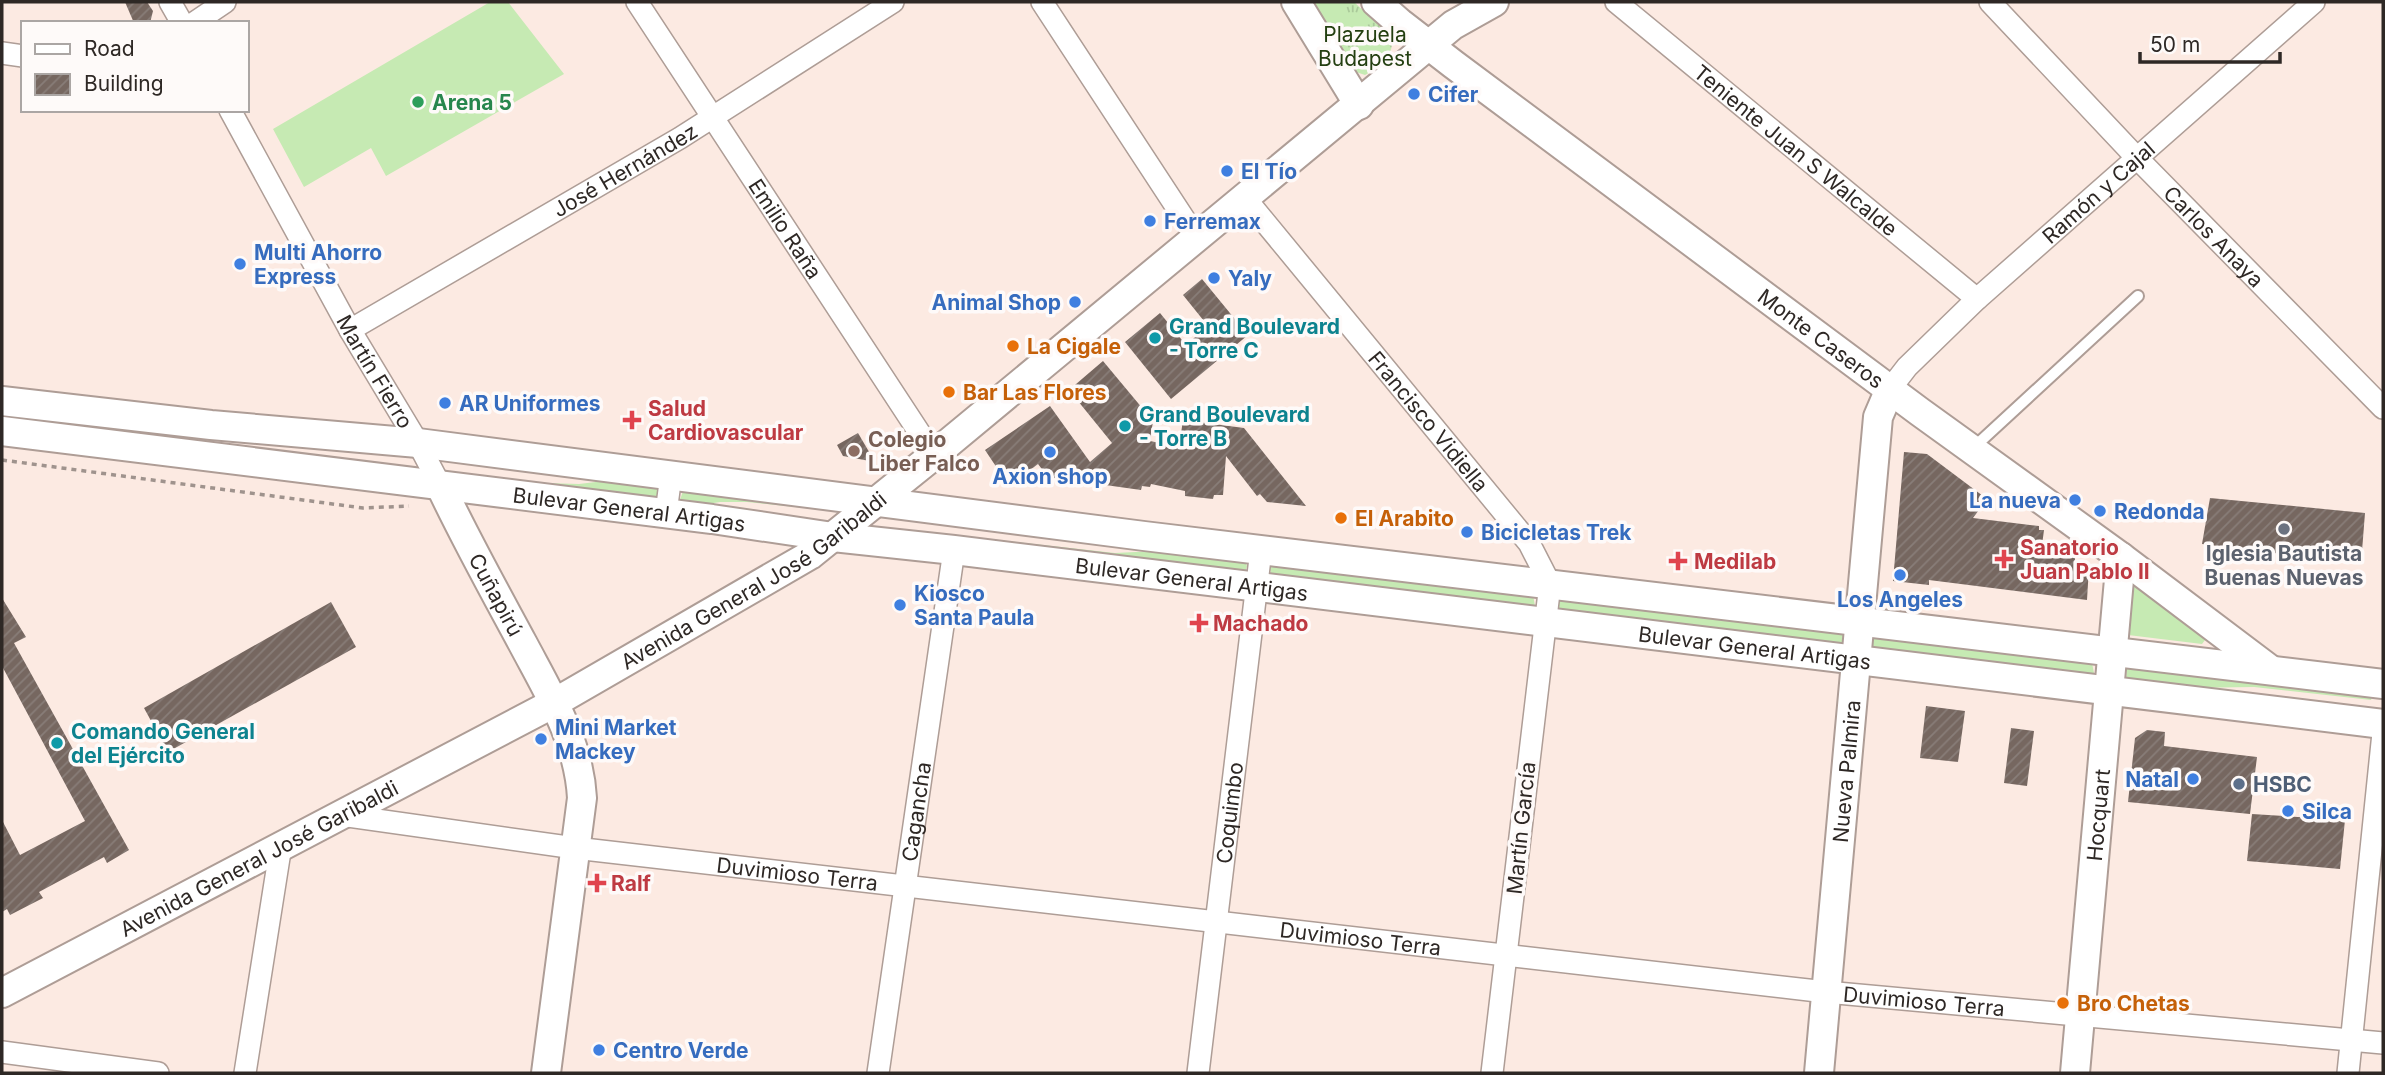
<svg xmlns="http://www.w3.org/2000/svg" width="2385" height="1075" viewBox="0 0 2385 1075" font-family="Inter,sans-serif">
	<defs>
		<pattern id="park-tufts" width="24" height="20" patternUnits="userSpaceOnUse" patternTransform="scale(1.75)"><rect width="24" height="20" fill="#c6eab3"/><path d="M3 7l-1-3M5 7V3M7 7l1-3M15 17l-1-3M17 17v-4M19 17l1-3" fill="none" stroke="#aac99a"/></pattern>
		<pattern id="building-hatch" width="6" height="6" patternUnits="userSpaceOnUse" patternTransform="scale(1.75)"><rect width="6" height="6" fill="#766760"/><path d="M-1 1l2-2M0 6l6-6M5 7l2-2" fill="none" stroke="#887d78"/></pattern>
	</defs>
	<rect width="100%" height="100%" fill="#fceae2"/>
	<g fill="#c6eab3">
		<polygon points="490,2 508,2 564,74 386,176 371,148 304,187 273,129"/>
		<polygon points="478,475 546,483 579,484 612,480 656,485 660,489 658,501 477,478"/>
		<polygon points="683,491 833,508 833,511 747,502 720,502 695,506 683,503 680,500"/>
		<polygon points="880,527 1115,553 1177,550 1245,561 1247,566 1245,573 874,528"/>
		<polygon points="1273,564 1533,595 1535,606 1533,608 1271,576 1270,567"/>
		<polygon points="2133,584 2139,585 2203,634 2205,640 2202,644 2128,635"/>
		<polygon points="1560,598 1846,633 1842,647 1557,612 1556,603"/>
		<polygon points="1871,635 2092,663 2094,673 2092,676 1872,651 1868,640"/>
		<polygon points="2127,666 2372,697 2371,700 2254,687 2184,688 2126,679"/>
	</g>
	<path fill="url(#park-tufts)" d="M 1311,2 L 1354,2 L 1392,37 C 1394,56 1381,66 1365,75 L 1353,71 Z"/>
	<g fill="url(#building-hatch)">
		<polygon points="125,2 147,2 153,11 150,23 134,23"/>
		<polygon points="1202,279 1248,335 1171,399 1125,342 1160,313 1186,345 1208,326 1183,295"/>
		<polygon points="1103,361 1153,421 1150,441 1179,447 1183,420 1244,428 1306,506 1267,502 1260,494 1257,496 1226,456 1223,495 1214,495 1213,499 1185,496 1185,491 1151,484 1150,487 1142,486 1141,490 1048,477 1038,464 1009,486 985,450 1050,406 1090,462 1112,443 1069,390"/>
		<polygon points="858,433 875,462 843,456 837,445"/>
		<polygon points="1904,452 1927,454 1987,499 1973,518 2039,526 2039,530 2044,530 2041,553 2075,557 2075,561 2083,562 2083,567 2089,567 2087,600 1929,580 1929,585 1893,581"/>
		<polygon points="2210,498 2365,513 2361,564 2202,544"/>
		<polygon points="2,598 26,637 14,643 129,850 107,863 104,857 39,892 43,898 10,915 7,909 2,912 2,820 20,855 85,821 2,666"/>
		<polygon points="331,602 356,647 168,752 144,708"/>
		<polygon points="1926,706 1965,711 1958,762 1920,758"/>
		<polygon points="2011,728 2034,731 2027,786 2004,783"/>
		<polygon points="2147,730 2165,732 2164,746 2257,757 2250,814 2128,802 2135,738"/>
		<polygon points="2252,814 2345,820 2340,869 2247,861"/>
	</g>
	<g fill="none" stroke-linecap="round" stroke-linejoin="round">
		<defs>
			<polyline id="lane" points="1972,449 2138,296"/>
			<g id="street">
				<polyline points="170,2 182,23"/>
				<path id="s1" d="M 637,2 L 934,455"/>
				<polyline points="1042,2 1196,237"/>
				<path id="s2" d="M 1616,2 L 1977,299"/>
				<path id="s3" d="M 1990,2 L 2137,158 L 2383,408"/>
				<polyline points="194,23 225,2"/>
				<polyline points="2,53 23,56"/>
				<path id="s4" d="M 230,110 L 350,330 L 418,443 L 441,487"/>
				<path id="s5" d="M 1245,198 L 1529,543 L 1550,584 L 1492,1073"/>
				<path id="s6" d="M 350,330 L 680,138 L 893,2"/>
				<path id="s7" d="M 1890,389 L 1907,367 L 1977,299 L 2314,2"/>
				<polyline points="666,513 671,475"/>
				<path id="s8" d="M 341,815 L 575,848 L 1826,992 L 2383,1043"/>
				<polyline points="2,1052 158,1073"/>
				<polyline points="245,1073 281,845"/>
				<path id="s9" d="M 878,1073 L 954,550"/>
				<path id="s10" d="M 1198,1073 L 1261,550"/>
				<polyline points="2348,1073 2383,733"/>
			</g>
			<g id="secondary">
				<polyline points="1296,2 1359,105"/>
				<path id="s11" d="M 1376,2 L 1400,23 L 1453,64 L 1920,412 L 2121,557 L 2268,668"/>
				<polyline points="2,401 211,425 418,443 1144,536 2383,684"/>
				<path id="s12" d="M 2,431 L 712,519 L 833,537 L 954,550 L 2383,724"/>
				<path id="s13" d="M 441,487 C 466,540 495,592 523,644 C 549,693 579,741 582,798 L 546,1073"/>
				<path id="s14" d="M 2,993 L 554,703 L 810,555 L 934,455 L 1453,25 L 1494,2"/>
				<path id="s15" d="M 1819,1073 L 1878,417 L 1890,389"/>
				<path id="s16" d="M 2075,1073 L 2121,557"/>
			</g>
		</defs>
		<use href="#lane" stroke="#ae9d96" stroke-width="14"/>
		<use href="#street" stroke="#ae9d96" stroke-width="24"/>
		<use href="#secondary" stroke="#ae9d96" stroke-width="32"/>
		<polyline stroke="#9f938d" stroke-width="3.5" stroke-dasharray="5 5" stroke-linecap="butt" points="2,460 363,508 409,506"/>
		<use href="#lane" stroke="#fff" stroke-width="10"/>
		<use href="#street" stroke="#fff" stroke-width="21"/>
		<use href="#secondary" stroke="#fff" stroke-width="28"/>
	</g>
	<g fill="#3f7fe0" stroke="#fefaf9" stroke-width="2.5">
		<circle cx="1414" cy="94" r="7"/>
		<circle cx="1227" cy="171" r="7"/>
		<circle cx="1150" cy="221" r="7"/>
		<circle cx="240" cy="264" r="7"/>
		<circle cx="1214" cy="278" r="7"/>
		<circle cx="1075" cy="302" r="7"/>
		<circle cx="445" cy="403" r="7"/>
		<circle cx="1050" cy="452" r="7"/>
		<circle cx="2075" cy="500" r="7"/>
		<circle cx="2100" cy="511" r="7"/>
		<circle cx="1467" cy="532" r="7"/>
		<circle cx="1900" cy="575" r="7"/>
		<circle cx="900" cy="605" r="7"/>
		<circle cx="541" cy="739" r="7"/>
		<circle cx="2193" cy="779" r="7"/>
		<circle cx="2288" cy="811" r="7"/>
		<circle cx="599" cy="1050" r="7"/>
	</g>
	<circle fill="#2e9e5b" stroke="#fefaf9" stroke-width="2.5" cx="418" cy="102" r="7"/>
	<g fill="#0f9aa8" stroke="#fefaf9" stroke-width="2.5">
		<circle cx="1155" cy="338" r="7"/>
		<circle cx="1125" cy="426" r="7"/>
		<circle cx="57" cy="743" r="7"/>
	</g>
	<g fill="#e8710a" stroke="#fefaf9" stroke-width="2.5">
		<circle cx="1013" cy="346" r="7"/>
		<circle cx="949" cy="392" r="7"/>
		<circle cx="1341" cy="518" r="7"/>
		<circle cx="2063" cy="1003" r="7"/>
	</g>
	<g fill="#e0444e" stroke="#fefaf9" stroke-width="2.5">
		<path d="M628.5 409.5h7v7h7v7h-7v7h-7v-7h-7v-7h7z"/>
		<path d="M2000.5 548.5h7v7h7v7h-7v7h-7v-7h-7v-7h7z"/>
		<path d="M1674.5 550.5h7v7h7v7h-7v7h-7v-7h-7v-7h7z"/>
		<path d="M1195.5 612.5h7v7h7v7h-7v7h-7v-7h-7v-7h7z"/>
		<path d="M593.5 872.5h7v7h7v7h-7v7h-7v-7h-7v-7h7z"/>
	</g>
	<circle fill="#8d6e63" stroke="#fefaf9" stroke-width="2.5" cx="854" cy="451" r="7"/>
	<circle fill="#6b7280" stroke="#fefaf9" stroke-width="2.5" cx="2284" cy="529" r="7"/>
	<circle fill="#5c6f8a" stroke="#fefaf9" stroke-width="2.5" cx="2239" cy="784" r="7"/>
	<g text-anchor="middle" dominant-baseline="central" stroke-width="7" stroke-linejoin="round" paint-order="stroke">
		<g font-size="21" fill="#243f11" stroke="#fefaf9">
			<text x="1365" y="34">Plazuela<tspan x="1365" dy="24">Budapest</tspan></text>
		</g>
		<g font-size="21" font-weight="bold" fill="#366cbe" stroke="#fefaf9" text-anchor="start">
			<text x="1428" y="94">Cifer</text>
			<text x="1241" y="171">El Tío</text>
			<text x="1164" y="221">Ferremax</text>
			<text x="254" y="252">Multi Ahorro<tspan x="254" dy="24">Express</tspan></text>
			<text x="1228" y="278">Yaly</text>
			<text x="1061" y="302" text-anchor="end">Animal Shop</text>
			<text x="459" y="403">AR Uniformes</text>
			<text x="1050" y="476" text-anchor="middle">Axion shop</text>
			<text x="2061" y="500" text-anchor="end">La nueva</text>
			<text x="2114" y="511">Redonda</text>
			<text x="1481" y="532">Bicicletas Trek</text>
			<text x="914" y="593">Kiosco<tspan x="914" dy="24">Santa Paula</tspan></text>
			<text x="1900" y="599" text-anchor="middle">Los Angeles</text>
			<text x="555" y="727">Mini Market<tspan x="555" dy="24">Mackey</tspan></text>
			<text x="2179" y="779" text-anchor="end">Natal</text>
			<text x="2302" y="811">Silca</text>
			<text x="613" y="1050">Centro Verde</text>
		</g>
		<g font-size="21" font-weight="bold" fill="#27864d" stroke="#fefaf9" text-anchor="start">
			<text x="432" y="102">Arena 5</text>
		</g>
		<g font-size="21" fill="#2e2825" stroke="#fefaf9">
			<text stroke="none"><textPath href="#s2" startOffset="233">Teniente Juan S Walcalde</textPath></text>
			<text stroke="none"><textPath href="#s6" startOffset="318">José Hernández</textPath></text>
			<text stroke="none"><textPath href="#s7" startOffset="287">Ramón y Cajal</textPath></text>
			<text stroke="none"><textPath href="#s1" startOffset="271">Emilio Raña</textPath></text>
			<text stroke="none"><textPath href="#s3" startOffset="324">Carlos Anaya</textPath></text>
			<text stroke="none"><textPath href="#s11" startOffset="558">Monte Caseros</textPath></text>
			<text stroke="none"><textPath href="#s4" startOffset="299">Martín Fierro</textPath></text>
			<text stroke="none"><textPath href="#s5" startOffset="289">Francisco Vidiella</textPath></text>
			<text stroke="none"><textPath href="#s12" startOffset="632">Bulevar General Artigas</textPath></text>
			<text stroke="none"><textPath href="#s14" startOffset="858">Avenida General José Garibaldi</textPath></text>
			<text stroke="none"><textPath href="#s12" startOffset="1199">Bulevar General Artigas</textPath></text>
			<text stroke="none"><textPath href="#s13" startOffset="121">Cuñapirú</textPath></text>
			<text stroke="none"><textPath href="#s12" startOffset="1766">Bulevar General Artigas</textPath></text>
			<text stroke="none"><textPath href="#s15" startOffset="303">Nueva Palmira</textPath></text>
			<text stroke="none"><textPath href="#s9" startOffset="264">Cagancha</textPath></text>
			<text stroke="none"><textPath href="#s10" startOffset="262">Coquimbo</textPath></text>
			<text stroke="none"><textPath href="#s16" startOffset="259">Hocquart</textPath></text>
			<text transform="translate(1521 828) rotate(-84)">Martín García</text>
			<text stroke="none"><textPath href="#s14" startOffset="290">Avenida General José Garibaldi</textPath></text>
			<text stroke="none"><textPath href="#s8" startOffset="460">Duvimioso Terra</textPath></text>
			<text stroke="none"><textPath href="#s8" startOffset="1027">Duvimioso Terra</textPath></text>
			<text stroke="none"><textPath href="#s8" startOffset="1594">Duvimioso Terra</textPath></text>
		</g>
		<g font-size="21" font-weight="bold" fill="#0d838f" stroke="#fefaf9" text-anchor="start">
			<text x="1169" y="326">Grand Boulevard<tspan x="1169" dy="24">- Torre C</tspan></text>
			<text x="1139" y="414">Grand Boulevard<tspan x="1139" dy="24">- Torre B</tspan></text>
			<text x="71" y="731">Comando General<tspan x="71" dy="24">del Ejército</tspan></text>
		</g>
		<g font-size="21" font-weight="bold" fill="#c56008" stroke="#fefaf9" text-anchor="start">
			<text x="1027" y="346">La Cigale</text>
			<text x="963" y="392">Bar Las Flores</text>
			<text x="1355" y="518">El Arabito</text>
			<text x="2077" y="1003">Bro Chetas</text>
		</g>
		<g font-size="21" font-weight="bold" fill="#be3a42" stroke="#fefaf9" text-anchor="start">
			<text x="648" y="408">Salud<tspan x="648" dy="24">Cardiovascular</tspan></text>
			<text x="2020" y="547">Sanatorio<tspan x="2020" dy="24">Juan Pablo II</tspan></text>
			<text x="1694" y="561">Medilab</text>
			<text x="1213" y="623">Machado</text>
			<text x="611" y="883">Ralf</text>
		</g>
		<g font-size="21" font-weight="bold" fill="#785e54" stroke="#fefaf9" text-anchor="start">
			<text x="868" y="439">Colegio<tspan x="868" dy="24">Liber Falco</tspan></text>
		</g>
		<g font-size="21" font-weight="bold" fill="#5b616d" stroke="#fefaf9">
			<text x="2284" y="553">Iglesia Bautista<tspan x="2284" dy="24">Buenas Nuevas</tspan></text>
		</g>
		<g font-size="21" font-weight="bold" fill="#4e5e75" stroke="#fefaf9" text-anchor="start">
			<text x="2253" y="784">HSBC</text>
		</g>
	</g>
	<rect width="2385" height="1075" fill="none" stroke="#2e2825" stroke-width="7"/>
	<rect x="21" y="21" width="228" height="91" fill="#fefaf9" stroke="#aba6a4" stroke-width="2"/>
	<rect x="35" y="44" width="35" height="10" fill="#ffffff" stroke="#aba6a4" stroke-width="2"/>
	<text x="84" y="56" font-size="21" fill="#2e2825">Road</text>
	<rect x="35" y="74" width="35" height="21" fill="url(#building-hatch)" stroke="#aba6a4" stroke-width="2"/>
	<text x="84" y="91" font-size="21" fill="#2e2825">Building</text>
	<path d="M2140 52v10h140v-10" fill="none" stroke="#2e2825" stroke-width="3.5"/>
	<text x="2150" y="52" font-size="21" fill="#2e2825" stroke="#fefaf9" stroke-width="5" paint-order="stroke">50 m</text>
</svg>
